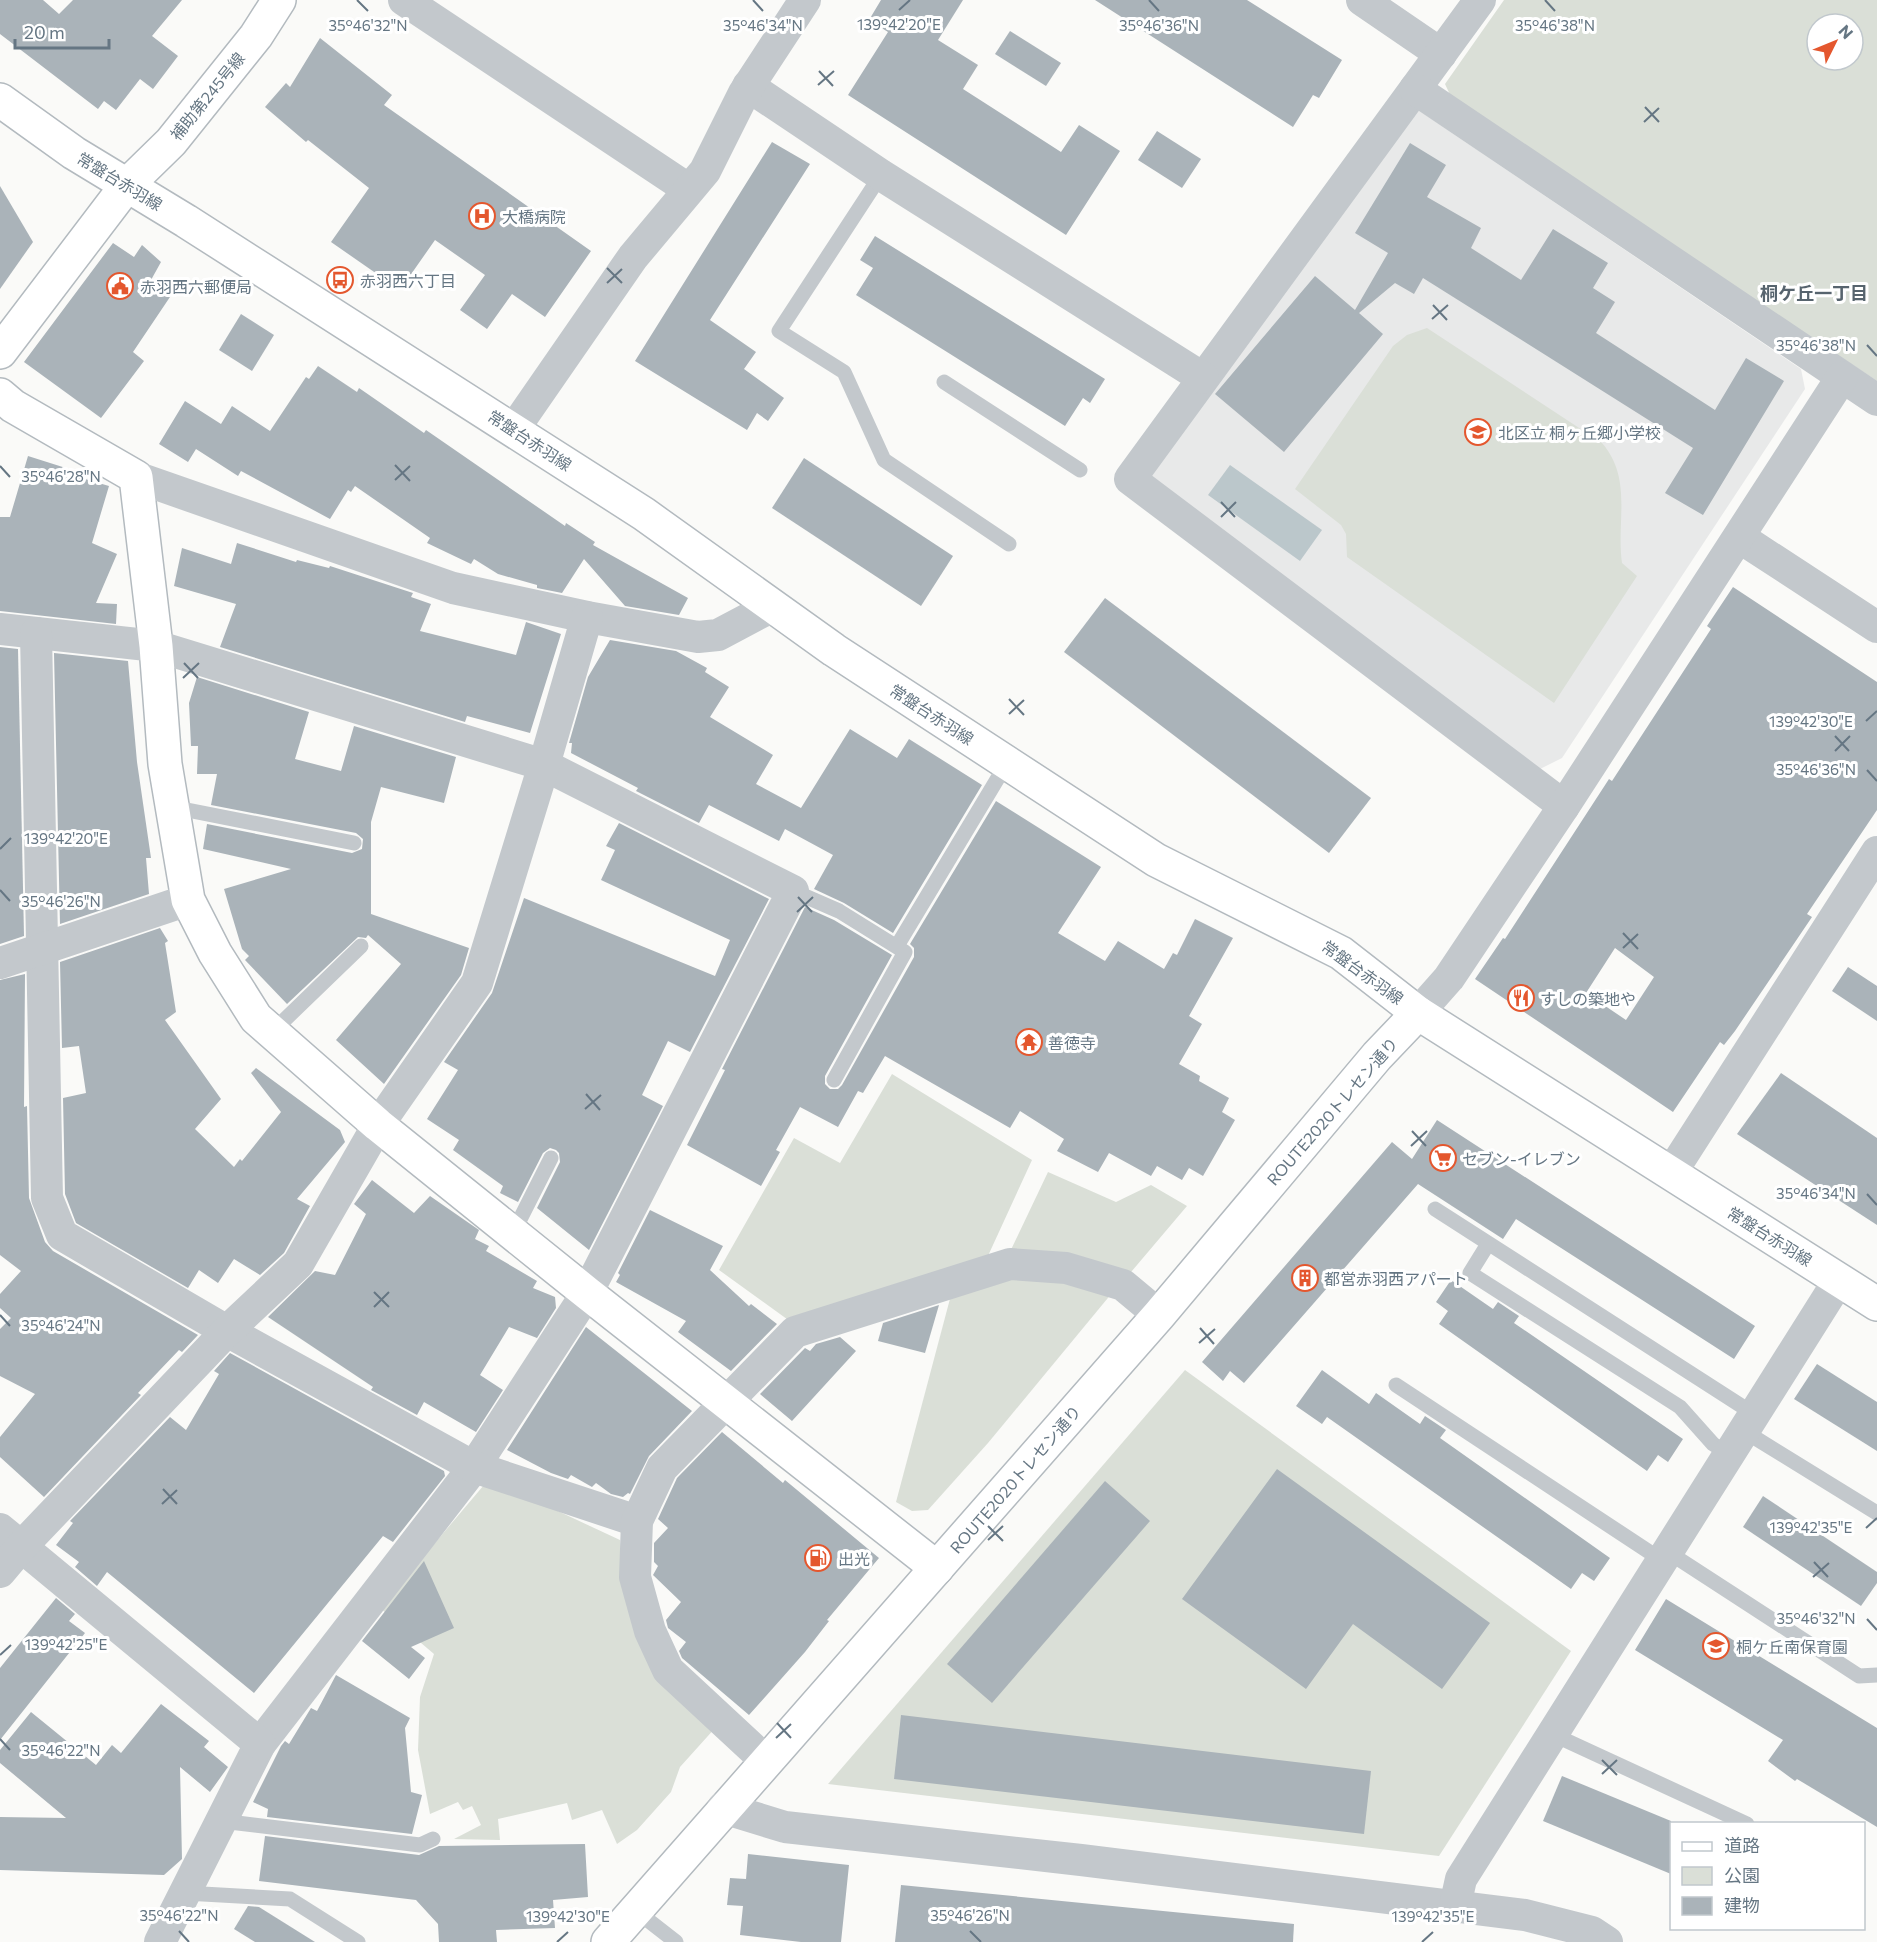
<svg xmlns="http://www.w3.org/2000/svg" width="1877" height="1942" viewBox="0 0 1877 1942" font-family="Commissioner,'Noto Sans JP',sans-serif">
	<rect width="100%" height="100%" fill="#fafaf8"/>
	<polygon fill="#e8e9e9" points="1418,110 1801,369 1805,389 1562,758 1540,769 1147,475"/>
	<g fill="#dadfd7" fill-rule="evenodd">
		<path d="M 1504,0 L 1877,0 L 1877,381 L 1452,99 L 1445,84 ZM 1817,24 L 1853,24 L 1853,60 L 1817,60 Z"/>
		<path d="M 1427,328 L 1602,443 C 1633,479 1616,521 1622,563 L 1637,576 L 1554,703 L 1347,557 L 1346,534 L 1341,525 L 1295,489 L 1393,346 L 1407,335 Z"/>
		<polygon points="892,1074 1032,1160 987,1258 791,1322 719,1270 794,1138 840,1163"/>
		<polygon points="1048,1172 1116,1202 1151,1185 1187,1206 1126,1278 1008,1256"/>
		<polygon points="1008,1274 1050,1275 1112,1293 988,1443 928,1510 912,1511 896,1502 951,1295"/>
		<polygon points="1185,1370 1571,1651 1439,1856 828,1784"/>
		<polygon points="489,1479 620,1540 623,1585 716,1727 680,1767 671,1792 637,1830 617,1844 602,1810 572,1820 567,1803 498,1819 500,1840 454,1839 481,1825 472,1806 463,1810 458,1802 430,1814 418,1750 420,1697 434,1654 380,1608"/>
	</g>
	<polygon fill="#bbc7cb" points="1230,465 1322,530 1300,561 1208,495"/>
	<g fill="#aab3b9" fill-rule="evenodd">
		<polygon points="0,0 43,0 59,14 73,0 182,0 152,36 178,56 153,89 140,79 116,110 104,101 98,109 0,34"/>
		<polygon points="881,0 963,0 938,40 978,65 963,89 1061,152 1079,125 1120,151 1066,235 848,95 888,32 869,20"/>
		<polygon points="1095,0 1247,0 1342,60 1319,98 1313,95 1293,127"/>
		<polygon points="1010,31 1061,63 1046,86 995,54"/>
		<polygon points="320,38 392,95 384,105 591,251 545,317 512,294 487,329 460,310 485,275 435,240 400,290 331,242 369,188 308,140 306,142 265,107 286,83 290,87"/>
		<polygon points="1157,131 1201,159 1182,188 1138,160"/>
		<polygon points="772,142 810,164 710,320 756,352 744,369 784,398 768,421 757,413 747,430 635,361"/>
		<polygon points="1410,143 1446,165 1427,197 1481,228 1471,248 1521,280 1553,229 1608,263 1593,288 1615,302 1596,333 1715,410 1746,358 1784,381 1703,515 1665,493 1693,448 1423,278 1414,294 1395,283 1359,313 1383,334 1284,452 1215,394 1315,276 1355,310 1388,253 1355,233"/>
		<polygon points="0,186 33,242 0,289"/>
		<polygon points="875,236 1105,379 1090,403 1083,398 1065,426 856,295 873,268 860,260"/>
		<polygon points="113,243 134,257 142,245 161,262 151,280 172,294 133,352 144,361 101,418 24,362"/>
		<polygon points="241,314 274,335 252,371 219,350"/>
		<polygon points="318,366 357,392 359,388 424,433 426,430 565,526 566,523 595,542 593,545 688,598 679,615 625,606 584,559 562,593 537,588 537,585 498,574 474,559 471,564 427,543 430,538 355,486 351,492 348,490 330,519 241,471 238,476 196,449 188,462 159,444 185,401 221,424 232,406 270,431 306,377 309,379"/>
		<polygon points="28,456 69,469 68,474 109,486 92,543 117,554 96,603 117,604 116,624 0,611 0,517 10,517"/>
		<polygon points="804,458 953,556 921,606 772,508"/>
		<polygon points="237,543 296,562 297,560 329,568 330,566 413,593 411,597 431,604 420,631 516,655 526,622 561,634 530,733 467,716 465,722 220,647 236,604 174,586 182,548 231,564"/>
		<path d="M 1733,587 L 1877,682 L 1877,810 L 1807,914 L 1812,917 L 1735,1031 L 1724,1045 L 1720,1042 L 1673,1112 L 1475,979 L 1503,938 L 1505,939 L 1609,779 L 1612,781 L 1711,629 L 1707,626 ZM 1615,948 L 1654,977 L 1626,1020 L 1586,993 Z"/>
		<polygon points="1105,598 1371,798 1329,853 1064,652"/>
		<polygon points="610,640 676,651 707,668 705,672 729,687 710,717 773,755 756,784 801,808 850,729 897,758 909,739 982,785 893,933 844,903 814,889 833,855 785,829 779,841 709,805 699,823 636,791 638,788 571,753 572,743 569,743 588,677"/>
		<polygon points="0,647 18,649 24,936 0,944"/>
		<polygon points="54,653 128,661 137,762 151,858 146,858 149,894 60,924"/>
		<polygon points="197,677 309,712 295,759 341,771 354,726 456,757 444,803 381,787 371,822 371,914 469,948 461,975 384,1084 336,1040 401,964 368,935 366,938 358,937 287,1004 245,960 249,956 242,949 224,889 291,869 203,849 207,824 352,853 362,849 363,839 356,833 211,805 217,774 197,774 198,746 191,746 189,703"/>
		<polygon points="996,801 1101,867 1058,933 1105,961 1118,941 1164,969 1173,953 1177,955 1195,919 1233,938 1189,1016 1202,1024 1179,1064 1200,1076 1199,1081 1229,1098 1222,1112 1235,1120 1203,1176 1189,1168 1182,1180 1157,1166 1151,1176 1109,1153 1098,1172 1057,1151 1064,1139 1020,1111 1010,1128 885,1056 863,1093 858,1091 838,1127 800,1107 776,1150 780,1152 761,1186 687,1145 725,1070 722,1069 805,907 834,920 892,955 825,1076 825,1084 830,1089 838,1089 842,1085 914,957 914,948 910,944"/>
		<polygon points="619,823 769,899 690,1052 668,1041 642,1095 663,1106 589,1250 537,1208 560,1162 559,1153 556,1150 550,1148 543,1153 518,1202 500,1193 503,1186 453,1150 459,1140 427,1119 458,1070 444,1062 492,993 524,898 715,976 730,940 601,880 615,850 606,846"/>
		<polygon points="160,928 168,941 165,943 176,1012 165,1020 221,1099 195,1129 234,1167 240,1159 242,1161 281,1112 251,1073 256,1068 340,1130 345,1142 297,1199 310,1206 284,1253 260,1275 234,1259 218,1283 199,1270 188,1288 76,1223 65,1194 63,1098 86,1093 79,1046 62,1048 60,962"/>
		<polygon points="1848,967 1877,986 1877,1021 1832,991"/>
		<polygon points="25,974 24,1107 27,1106 29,1198 45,1242 53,1251 198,1335 182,1352 179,1350 138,1393 141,1395 44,1497 0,1457 0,1437 35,1394 0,1376 0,1329 11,1318 0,1308 0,1294 21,1271 0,1255 0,980"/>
		<polygon points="1781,1073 1877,1138 1877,1225 1737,1134"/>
		<polygon points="1437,1120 1755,1326 1734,1359 1516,1219 1503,1239 1418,1184 1244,1383 1230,1371 1223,1381 1202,1362 1392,1142 1412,1159"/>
		<polygon points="372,1180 414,1213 430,1196 479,1230 475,1239 489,1246 486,1251 537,1281 533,1288 555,1297 556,1308 537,1338 509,1327 480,1375 503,1390 476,1432 424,1402 417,1415 371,1390 373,1387 268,1317 315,1271 335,1275 366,1214 354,1204"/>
		<polygon points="650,1210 723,1246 710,1270 749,1306 751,1304 777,1324 731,1371 678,1332 686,1321 616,1282 620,1275 618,1273"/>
		<polygon points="1451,1280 1493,1309 1498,1302 1519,1316 1514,1323 1683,1439 1668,1462 1658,1455 1647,1471 1439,1324 1448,1311 1436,1302"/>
		<polygon points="939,1305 925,1353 878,1341 883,1323"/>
		<polygon points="586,1327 692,1411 649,1456 630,1494 628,1493 623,1497 611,1494 596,1483 592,1487 571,1475 568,1479 551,1473 507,1450"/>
		<polygon points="840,1337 856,1351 792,1421 760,1394 805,1348 810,1351 816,1344"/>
		<polygon points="230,1353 444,1471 445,1476 393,1542 383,1536 254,1693 107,1572 97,1586 75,1567 79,1562 56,1545 73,1523 70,1521 170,1417 186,1430 219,1374 214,1371"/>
		<polygon points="1817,1364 1877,1402 1877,1451 1794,1399"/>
		<polygon points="1322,1370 1369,1404 1376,1393 1420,1424 1425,1416 1446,1430 1440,1438 1610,1558 1594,1581 1582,1573 1571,1589 1327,1417 1322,1424 1296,1406"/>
		<polygon points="722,1432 783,1483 785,1480 879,1558 827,1620 829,1621 805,1652 749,1715 682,1658 679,1651 686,1642 668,1628 666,1620 681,1602 653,1575 658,1566 654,1562 654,1543 668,1528 658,1519 677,1478"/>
		<polygon points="1277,1469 1490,1623 1442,1689 1353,1624 1306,1689 1182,1599"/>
		<polygon points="1105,1481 1150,1521 992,1703 947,1664"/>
		<polygon points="1763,1496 1877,1572 1877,1583 1861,1606 1743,1527"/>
		<polygon points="424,1561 454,1628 411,1647 425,1658 409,1679 362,1641"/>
		<polygon points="56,1598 75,1614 69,1621 85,1633 0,1740 0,1668"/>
		<polygon points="1666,1599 1877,1728 1877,1827 1797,1779 1795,1781 1768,1761 1783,1740 1635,1650"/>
		<polygon points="336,1675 410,1718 405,1728 411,1792 422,1795 412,1834 267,1817 268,1809 253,1802 281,1746 285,1741 289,1744 311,1708 317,1711"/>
		<polygon points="161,1704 209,1741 204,1747 228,1767 210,1792 180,1767 182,1859 164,1875 0,1870 0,1817 66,1818 0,1763 0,1750 31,1712 96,1765 112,1745 121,1753"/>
		<polygon points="901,1715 1371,1771 1364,1834 894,1779"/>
		<polygon points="1562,1776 1671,1821 1671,1874 1543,1821"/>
		<polygon points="265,1836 419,1855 439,1846 585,1844 588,1897 553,1900 555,1928 496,1930 497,1942 439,1942 438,1924 416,1900 259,1881"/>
		<polygon points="748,1854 849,1865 841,1942 801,1942 740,1935 743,1906 727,1905 730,1878 746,1879"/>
		<polygon points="901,1885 1294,1924 1293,1942 895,1942"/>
		<polygon points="248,1906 259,1907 315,1942 255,1942 234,1929"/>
	</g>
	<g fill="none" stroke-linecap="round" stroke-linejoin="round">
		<defs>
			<g id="secondary">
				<polyline points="0,100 74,153 186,221 644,514 834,650 1156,860 1341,953 1418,1013 1877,1304"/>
				<polyline points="0,352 127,185 171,142 256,36 279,0"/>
				<polyline points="0,395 13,406 136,477 156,646 165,764 188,900 215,953 256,1018 378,1125 587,1293 937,1568"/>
				<polyline points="608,1942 1159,1315 1377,1056 1418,1013"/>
			</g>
		</defs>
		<use href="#secondary" stroke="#b3babf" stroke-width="36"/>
		<g stroke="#c3c8cc" stroke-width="15">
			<polyline points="881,175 779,331 844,372 884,460 1009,544"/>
			<polyline points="944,382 1080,470"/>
			<polyline points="172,807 354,843"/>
			<polyline points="793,891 839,911 905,952 834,1080"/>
			<polyline points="897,946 1007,763"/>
			<polyline points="272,1032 361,946"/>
			<polyline points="1435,1209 1754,1414"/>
			<polyline points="513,1233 551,1158"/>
			<polyline points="1488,1244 1470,1273 1680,1407 1713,1444 1729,1454"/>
			<polyline points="1396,1385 1663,1561"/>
			<polyline points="1744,1431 1877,1513"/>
			<polyline points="1668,1552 1859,1676 1877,1675"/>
			<polyline points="1552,1734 1747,1824"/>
			<polyline points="221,1821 420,1845 433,1839"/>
			<polyline points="185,1893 290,1899 358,1942"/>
			<polyline points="635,1910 676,1942"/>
		</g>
		<g stroke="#c3c8cc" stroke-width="32">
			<polyline points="404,0 688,189"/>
			<polyline points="1362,0 1441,54"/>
			<polyline points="1480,0 1130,479 1564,806"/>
			<polyline points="748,86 881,175 1203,378"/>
			<polyline points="1415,89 1877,400"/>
			<polyline points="514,429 633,257 705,171 744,93 805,0"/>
			<polyline points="136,477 453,588 587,617 698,637 718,635 771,607"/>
			<polyline points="1739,537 1877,627"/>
			<polyline points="0,629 156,646 544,765 793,891 587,1293 474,1467 260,1744 160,1942"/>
			<polyline points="36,633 47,1198 62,1235 227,1331 474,1467 637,1521"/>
			<polyline points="0,963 188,900"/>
			<polyline points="1418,1013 1449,978 1564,806 1842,377"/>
			<polyline points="1671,1173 1877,852"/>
			<polyline points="0,1529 260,1744"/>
			<polyline points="0,1572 21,1547 227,1331 298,1264 378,1125 477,983 544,765 587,617"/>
			<polyline points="765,1760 668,1670 650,1631 635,1577 637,1521 662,1468 795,1332 1010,1264 1066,1268 1123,1285 1159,1315"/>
			<polyline points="723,1808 785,1827 1081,1860 1525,1915 1592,1932 1607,1942"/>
			<polyline points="1455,1906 1461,1879 1839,1280"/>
		</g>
		<use href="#secondary" stroke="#fff" stroke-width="33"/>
	</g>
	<path fill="none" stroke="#657683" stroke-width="2" d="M 357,0 L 368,11M 753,0 L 763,11M 1149,0 L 1159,11M 1545,0 L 1555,11M 899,10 L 910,0M 819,71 L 833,86M 818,85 L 834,71M 1645,107 L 1659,122M 1644,122 L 1659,108M 607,268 L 622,283M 607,283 L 622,269M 1433,305 L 1447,320M 1432,319 L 1448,305M 1867,345 L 1877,356M 395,465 L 410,481M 0,466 L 10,477M 395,480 L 410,466M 1221,502 L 1235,517M 1221,517 L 1236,502M 184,663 L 198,678M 183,678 L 199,663M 1009,699 L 1024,715M 1009,714 L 1024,700M 1866,721 L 1877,711M 1835,736 L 1849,751M 1835,751 L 1850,736M 1867,770 L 1877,781M 0,849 L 11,838M 0,890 L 10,901M 798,897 L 812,912M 797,912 L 813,897M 1623,933 L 1638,949M 1623,948 L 1638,934M 586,1094 L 600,1110M 585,1109 L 601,1095M 1412,1131 L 1426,1146M 1411,1146 L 1427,1131M 1867,1194 L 1877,1205M 374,1292 L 389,1307M 374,1307 L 389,1292M 0,1315 L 10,1326M 1200,1328 L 1214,1344M 1199,1343 L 1215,1329M 163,1489 L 177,1504M 162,1504 L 177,1490M 988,1526 L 1003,1541M 1866,1528 L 1877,1518M 988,1540 L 1003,1526M 1814,1562 L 1828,1577M 1813,1577 L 1829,1563M 1867,1619 L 1877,1630M 0,1655 L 11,1645M 777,1723 L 791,1738M 776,1738 L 791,1724M 0,1739 L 10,1750M 1602,1760 L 1617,1775M 1602,1774 L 1617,1760M 179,1931 L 189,1942M 970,1931 L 981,1942M 557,1942 L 568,1932M 1422,1942 L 1433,1932"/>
	<defs>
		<symbol id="hospital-ring" viewBox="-11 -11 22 22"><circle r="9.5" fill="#fff" stroke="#e4572e" stroke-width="1.5"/><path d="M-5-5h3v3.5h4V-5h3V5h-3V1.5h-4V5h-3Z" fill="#e4572e"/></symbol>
		<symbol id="bus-ring" viewBox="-11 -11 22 22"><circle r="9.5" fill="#fff" stroke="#e4572e" stroke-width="1.5"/><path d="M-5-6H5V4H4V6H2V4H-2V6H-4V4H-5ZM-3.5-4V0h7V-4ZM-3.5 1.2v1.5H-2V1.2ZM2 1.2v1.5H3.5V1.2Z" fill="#e4572e"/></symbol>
		<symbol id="civic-ring" viewBox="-11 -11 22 22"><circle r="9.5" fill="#fff" stroke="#e4572e" stroke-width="1.5"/><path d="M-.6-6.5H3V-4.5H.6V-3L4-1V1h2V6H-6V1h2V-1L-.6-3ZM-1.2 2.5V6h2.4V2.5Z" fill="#e4572e"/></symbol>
		<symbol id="school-ring" viewBox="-11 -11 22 22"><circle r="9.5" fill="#fff" stroke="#e4572e" stroke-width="1.5"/><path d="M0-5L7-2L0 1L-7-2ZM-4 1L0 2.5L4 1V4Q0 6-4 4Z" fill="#e4572e"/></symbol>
		<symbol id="restaurant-ring" viewBox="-11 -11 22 22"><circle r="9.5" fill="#fff" stroke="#e4572e" stroke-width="1.5"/><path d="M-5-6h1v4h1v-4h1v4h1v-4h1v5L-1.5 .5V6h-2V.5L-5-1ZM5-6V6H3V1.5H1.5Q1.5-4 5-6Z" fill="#e4572e"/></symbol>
		<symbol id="temple-ring" viewBox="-11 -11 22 22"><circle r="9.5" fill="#fff" stroke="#e4572e" stroke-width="1.5"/><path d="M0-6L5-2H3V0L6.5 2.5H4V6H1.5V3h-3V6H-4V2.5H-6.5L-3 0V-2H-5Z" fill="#e4572e"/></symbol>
		<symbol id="supermarket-ring" viewBox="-11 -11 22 22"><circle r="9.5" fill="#fff" stroke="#e4572e" stroke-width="1.5"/><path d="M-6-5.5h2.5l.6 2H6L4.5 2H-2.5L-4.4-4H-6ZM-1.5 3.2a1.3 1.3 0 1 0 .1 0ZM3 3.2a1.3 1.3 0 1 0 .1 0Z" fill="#e4572e"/></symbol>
		<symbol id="building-ring" viewBox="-11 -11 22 22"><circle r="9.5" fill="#fff" stroke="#e4572e" stroke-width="1.5"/><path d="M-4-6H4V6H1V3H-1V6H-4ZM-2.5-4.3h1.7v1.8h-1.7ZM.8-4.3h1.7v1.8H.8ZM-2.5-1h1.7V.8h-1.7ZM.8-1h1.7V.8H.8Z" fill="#e4572e"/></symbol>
		<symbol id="fuel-ring" viewBox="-11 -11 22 22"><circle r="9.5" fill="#fff" stroke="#e4572e" stroke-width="1.5"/><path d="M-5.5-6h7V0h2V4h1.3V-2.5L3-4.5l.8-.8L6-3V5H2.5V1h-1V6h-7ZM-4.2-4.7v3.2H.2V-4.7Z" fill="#e4572e"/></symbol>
	</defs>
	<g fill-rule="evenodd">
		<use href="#hospital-ring" x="467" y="201" width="30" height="30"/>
		<use href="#bus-ring" x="325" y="265" width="30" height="30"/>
		<use href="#civic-ring" x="105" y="271" width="30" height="30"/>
		<use href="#school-ring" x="1463" y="417" width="30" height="30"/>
		<use href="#restaurant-ring" x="1506" y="983" width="30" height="30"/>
		<use href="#temple-ring" x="1014" y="1027" width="30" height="30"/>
		<use href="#supermarket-ring" x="1428" y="1143" width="30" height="30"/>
		<use href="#building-ring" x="1290" y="1263" width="30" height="30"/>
		<use href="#fuel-ring" x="803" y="1543" width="30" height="30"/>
		<use href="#school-ring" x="1701" y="1631" width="30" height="30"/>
	</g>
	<g text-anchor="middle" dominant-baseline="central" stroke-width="6" stroke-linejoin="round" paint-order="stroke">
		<g font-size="16" fill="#657683" stroke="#fff">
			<text transform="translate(207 96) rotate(-51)">補助第245号線</text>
			<text transform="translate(120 181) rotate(31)">常盤台赤羽線</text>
			<text transform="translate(530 440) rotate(33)">常盤台赤羽線</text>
			<text transform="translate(932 714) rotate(33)">常盤台赤羽線</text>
			<text transform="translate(1363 972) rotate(36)">常盤台赤羽線</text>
			<text transform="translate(1332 1111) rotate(-49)">ROUTE2020トレセン通り</text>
			<text transform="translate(1770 1236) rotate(32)">常盤台赤羽線</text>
			<text transform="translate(1015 1479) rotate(-49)">ROUTE2020トレセン通り</text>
		</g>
		<g font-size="16" fill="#657683" stroke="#fff" text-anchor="start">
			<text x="502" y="216">大橋病院</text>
			<text x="360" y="280">赤羽西六丁目</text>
			<text x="140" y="286">赤羽西六郵便局</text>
			<text x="1498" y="432">北区立 桐ヶ丘郷小学校</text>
			<text x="1540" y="998">すしの築地や</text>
			<text x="1048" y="1042">善徳寺</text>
			<text x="1462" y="1158">セブン-イレブン</text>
			<text x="1324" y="1278">都営赤羽西アパート</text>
			<text x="838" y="1558">出光</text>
			<text x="1736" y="1646">桐ケ丘南保育園</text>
		</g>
		<g font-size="18" font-weight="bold" fill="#57646e" stroke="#fff">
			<text x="1814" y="293">桐ケ丘一丁目</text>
		</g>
	</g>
	<g font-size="15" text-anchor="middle" fill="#657683" stroke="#fff" stroke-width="6" stroke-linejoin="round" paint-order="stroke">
		<text x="899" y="30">139°42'20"E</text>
		<text x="1555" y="31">35°46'38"N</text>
		<text x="368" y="31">35°46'32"N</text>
		<text x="763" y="31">35°46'34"N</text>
		<text x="1159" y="31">35°46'36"N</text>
		<text x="1816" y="351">35°46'38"N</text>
		<text x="61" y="482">35°46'28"N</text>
		<text x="1811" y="727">139°42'30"E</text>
		<text x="1816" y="775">35°46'36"N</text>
		<text x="66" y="844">139°42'20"E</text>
		<text x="61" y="907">35°46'26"N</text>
		<text x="1816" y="1199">35°46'34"N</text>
		<text x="61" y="1331">35°46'24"N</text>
		<text x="1811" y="1533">139°42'35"E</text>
		<text x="1816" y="1624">35°46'32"N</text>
		<text x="66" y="1650">139°42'25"E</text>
		<text x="61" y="1756">35°46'22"N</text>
		<text x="179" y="1921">35°46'22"N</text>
		<text x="970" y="1921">35°46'26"N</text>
		<text x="568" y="1922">139°42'30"E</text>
		<text x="1433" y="1922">139°42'35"E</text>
	</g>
	<rect x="1670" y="1822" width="195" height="108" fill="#ffffff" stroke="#c1c8cd" stroke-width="1.5"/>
	<rect x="1682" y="1842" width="30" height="9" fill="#ffffff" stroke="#c1c8cd" stroke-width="1.5"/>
	<text x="1724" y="1852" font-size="18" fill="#657683">道路</text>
	<rect x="1682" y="1867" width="30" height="18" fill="#dadfd7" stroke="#c1c8cd" stroke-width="1.5"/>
	<text x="1724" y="1882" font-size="18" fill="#657683">公園</text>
	<rect x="1682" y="1897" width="30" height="18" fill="#aab3b9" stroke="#c1c8cd" stroke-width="1.5"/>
	<text x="1724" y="1912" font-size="18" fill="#657683">建物</text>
	<g transform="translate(1835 42) rotate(47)"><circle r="28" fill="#ffffff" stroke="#c1c8cd" stroke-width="1.5"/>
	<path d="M0-4.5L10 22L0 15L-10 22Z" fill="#e4572e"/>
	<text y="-9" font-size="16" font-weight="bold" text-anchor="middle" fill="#657683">N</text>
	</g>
	<path d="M15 39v9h94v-9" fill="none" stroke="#657683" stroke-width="3"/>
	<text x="24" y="39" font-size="18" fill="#657683" stroke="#ffffff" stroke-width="4.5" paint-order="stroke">20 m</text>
</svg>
